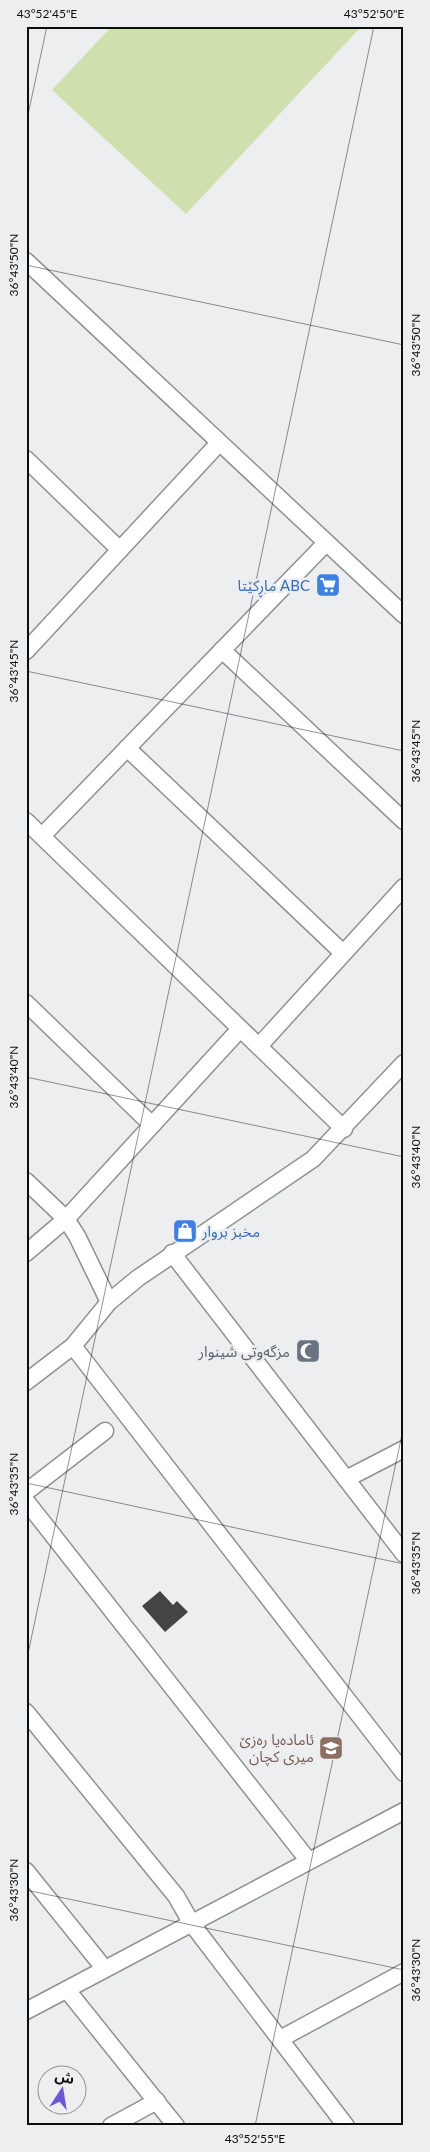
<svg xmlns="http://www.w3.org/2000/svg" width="430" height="2152" viewBox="0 0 430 2152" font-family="Lato,'Noto Sans Arabic',sans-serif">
	<rect width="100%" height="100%" fill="#eceef0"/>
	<polygon fill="#cfe0ae" points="112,26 362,26 186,214 52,90"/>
	<polygon fill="#424445" points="160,1591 173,1605 177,1601 188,1612 165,1632 142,1606"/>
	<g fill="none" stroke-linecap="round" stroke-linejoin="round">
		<defs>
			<g id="minor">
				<polyline points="26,261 404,615"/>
				<polyline points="26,459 120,550"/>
				<polyline points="222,650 404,821"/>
				<polyline points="26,651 219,443"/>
				<polyline points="127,748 343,953"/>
				<polyline points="26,821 344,1129"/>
				<polyline points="42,836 325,544"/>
				<polyline points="26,1003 152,1125"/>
				<polyline points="259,1046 404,887"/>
				<polyline points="26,1181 66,1219 77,1236 109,1302"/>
				<polyline points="26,1253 66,1219 240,1029"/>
				<polyline points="172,1253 404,1554"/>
				<polyline points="73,1346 404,1773"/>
				<polyline points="26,1382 73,1346 109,1302 138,1278 313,1159 404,1063"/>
				<polyline points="346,1479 404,1449"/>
				<polyline points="26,1492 105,1431"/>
				<polyline points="26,1501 308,1860"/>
				<polyline points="26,1712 176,1896 192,1924 346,2126"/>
				<polyline points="26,1871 104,1968"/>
				<polyline points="67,1990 176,2126"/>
				<polyline points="26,2011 404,1811"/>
				<polyline points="280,2039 404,1972"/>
				<polyline points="111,2126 157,2101"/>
			</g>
		</defs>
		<use href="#minor" stroke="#8f9192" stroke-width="19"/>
		<use href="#minor" stroke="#fff" stroke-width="16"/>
	</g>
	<path fill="none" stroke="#0d0e0f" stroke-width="1" stroke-opacity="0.45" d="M 26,124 L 47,26M 26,265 L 404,345M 26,671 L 404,751M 26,1077 L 404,1157M 26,1483 L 404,1564M 26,1663 L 374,26M 26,1890 L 404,1970M 255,2126 L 404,1425"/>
	<defs>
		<symbol id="supermarket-square" viewBox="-11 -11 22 22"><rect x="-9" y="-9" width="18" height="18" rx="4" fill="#3f7fe0" stroke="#eceef0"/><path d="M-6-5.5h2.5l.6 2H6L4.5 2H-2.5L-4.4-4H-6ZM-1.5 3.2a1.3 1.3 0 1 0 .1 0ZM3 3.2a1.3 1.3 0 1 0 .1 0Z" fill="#fff"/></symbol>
		<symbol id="shop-square" viewBox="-11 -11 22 22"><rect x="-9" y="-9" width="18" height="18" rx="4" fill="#3f7fe0" stroke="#eceef0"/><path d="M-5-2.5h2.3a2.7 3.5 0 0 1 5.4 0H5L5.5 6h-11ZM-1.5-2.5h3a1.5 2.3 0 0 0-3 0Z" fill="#fff"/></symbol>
		<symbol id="mosque-square" viewBox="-11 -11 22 22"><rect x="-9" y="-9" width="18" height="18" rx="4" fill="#6b7280" stroke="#eceef0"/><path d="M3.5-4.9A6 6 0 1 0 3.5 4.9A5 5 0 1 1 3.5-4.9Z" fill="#fff"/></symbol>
		<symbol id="school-square" viewBox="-11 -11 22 22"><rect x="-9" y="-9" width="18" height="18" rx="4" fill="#8d6e63" stroke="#eceef0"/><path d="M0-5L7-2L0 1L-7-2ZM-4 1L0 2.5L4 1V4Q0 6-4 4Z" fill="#fff"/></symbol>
	</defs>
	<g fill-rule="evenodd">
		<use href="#supermarket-square" x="314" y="571" width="28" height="28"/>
		<use href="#shop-square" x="171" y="1217" width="28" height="28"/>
		<use href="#mosque-square" x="294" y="1337" width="28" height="28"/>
		<use href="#school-square" x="317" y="1734" width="28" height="28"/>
	</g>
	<g text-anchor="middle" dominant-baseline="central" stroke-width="5" stroke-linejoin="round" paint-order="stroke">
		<g font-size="15" fill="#366cbe" stroke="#eceef0" text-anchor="end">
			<text x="310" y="585">ماڕکێتا ABC</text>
			<text x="202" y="1231" text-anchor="start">مخبز بروار</text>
		</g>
		<g font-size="15" fill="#5b616d" stroke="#eceef0" text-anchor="end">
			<text x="290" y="1351">مزگەوتی شينوار</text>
		</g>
		<g font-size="15" fill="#785e54" stroke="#eceef0" text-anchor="end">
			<text x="314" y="1739">ئامادەيا رەزێ<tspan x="314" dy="17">ميرى كچان</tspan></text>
		</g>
	</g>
	<rect width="430" height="2152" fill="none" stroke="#eceef0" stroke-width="55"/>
	<g transform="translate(62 2090) rotate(12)"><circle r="24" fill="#eceef0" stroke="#939496"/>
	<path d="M0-4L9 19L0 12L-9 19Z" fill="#6c58d2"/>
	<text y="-8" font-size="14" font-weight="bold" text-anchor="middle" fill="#0d0e0f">ش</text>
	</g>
	<rect x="28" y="28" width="374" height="2096" fill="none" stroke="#0d0e0f" stroke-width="2"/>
	<g font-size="12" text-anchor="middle" fill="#0d0e0f">
		<text x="47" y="18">43°52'45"E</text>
		<text x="374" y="18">43°52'50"E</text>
		<text transform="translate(14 265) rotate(-90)" y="4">36°43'50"N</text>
		<text transform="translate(416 345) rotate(-90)" y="4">36°43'50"N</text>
		<text transform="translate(14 671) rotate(-90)" y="4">36°43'45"N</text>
		<text transform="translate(416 751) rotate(-90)" y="4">36°43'45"N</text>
		<text transform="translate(14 1077) rotate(-90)" y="4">36°43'40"N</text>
		<text transform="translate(416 1157) rotate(-90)" y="4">36°43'40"N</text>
		<text transform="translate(14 1484) rotate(-90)" y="4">36°43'35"N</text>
		<text transform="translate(416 1563) rotate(-90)" y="4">36°43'35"N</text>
		<text transform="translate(14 1890) rotate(-90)" y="4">36°43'30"N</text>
		<text transform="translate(416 1970) rotate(-90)" y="4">36°43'30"N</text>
		<text x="255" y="2143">43°52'55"E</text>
	</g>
</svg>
